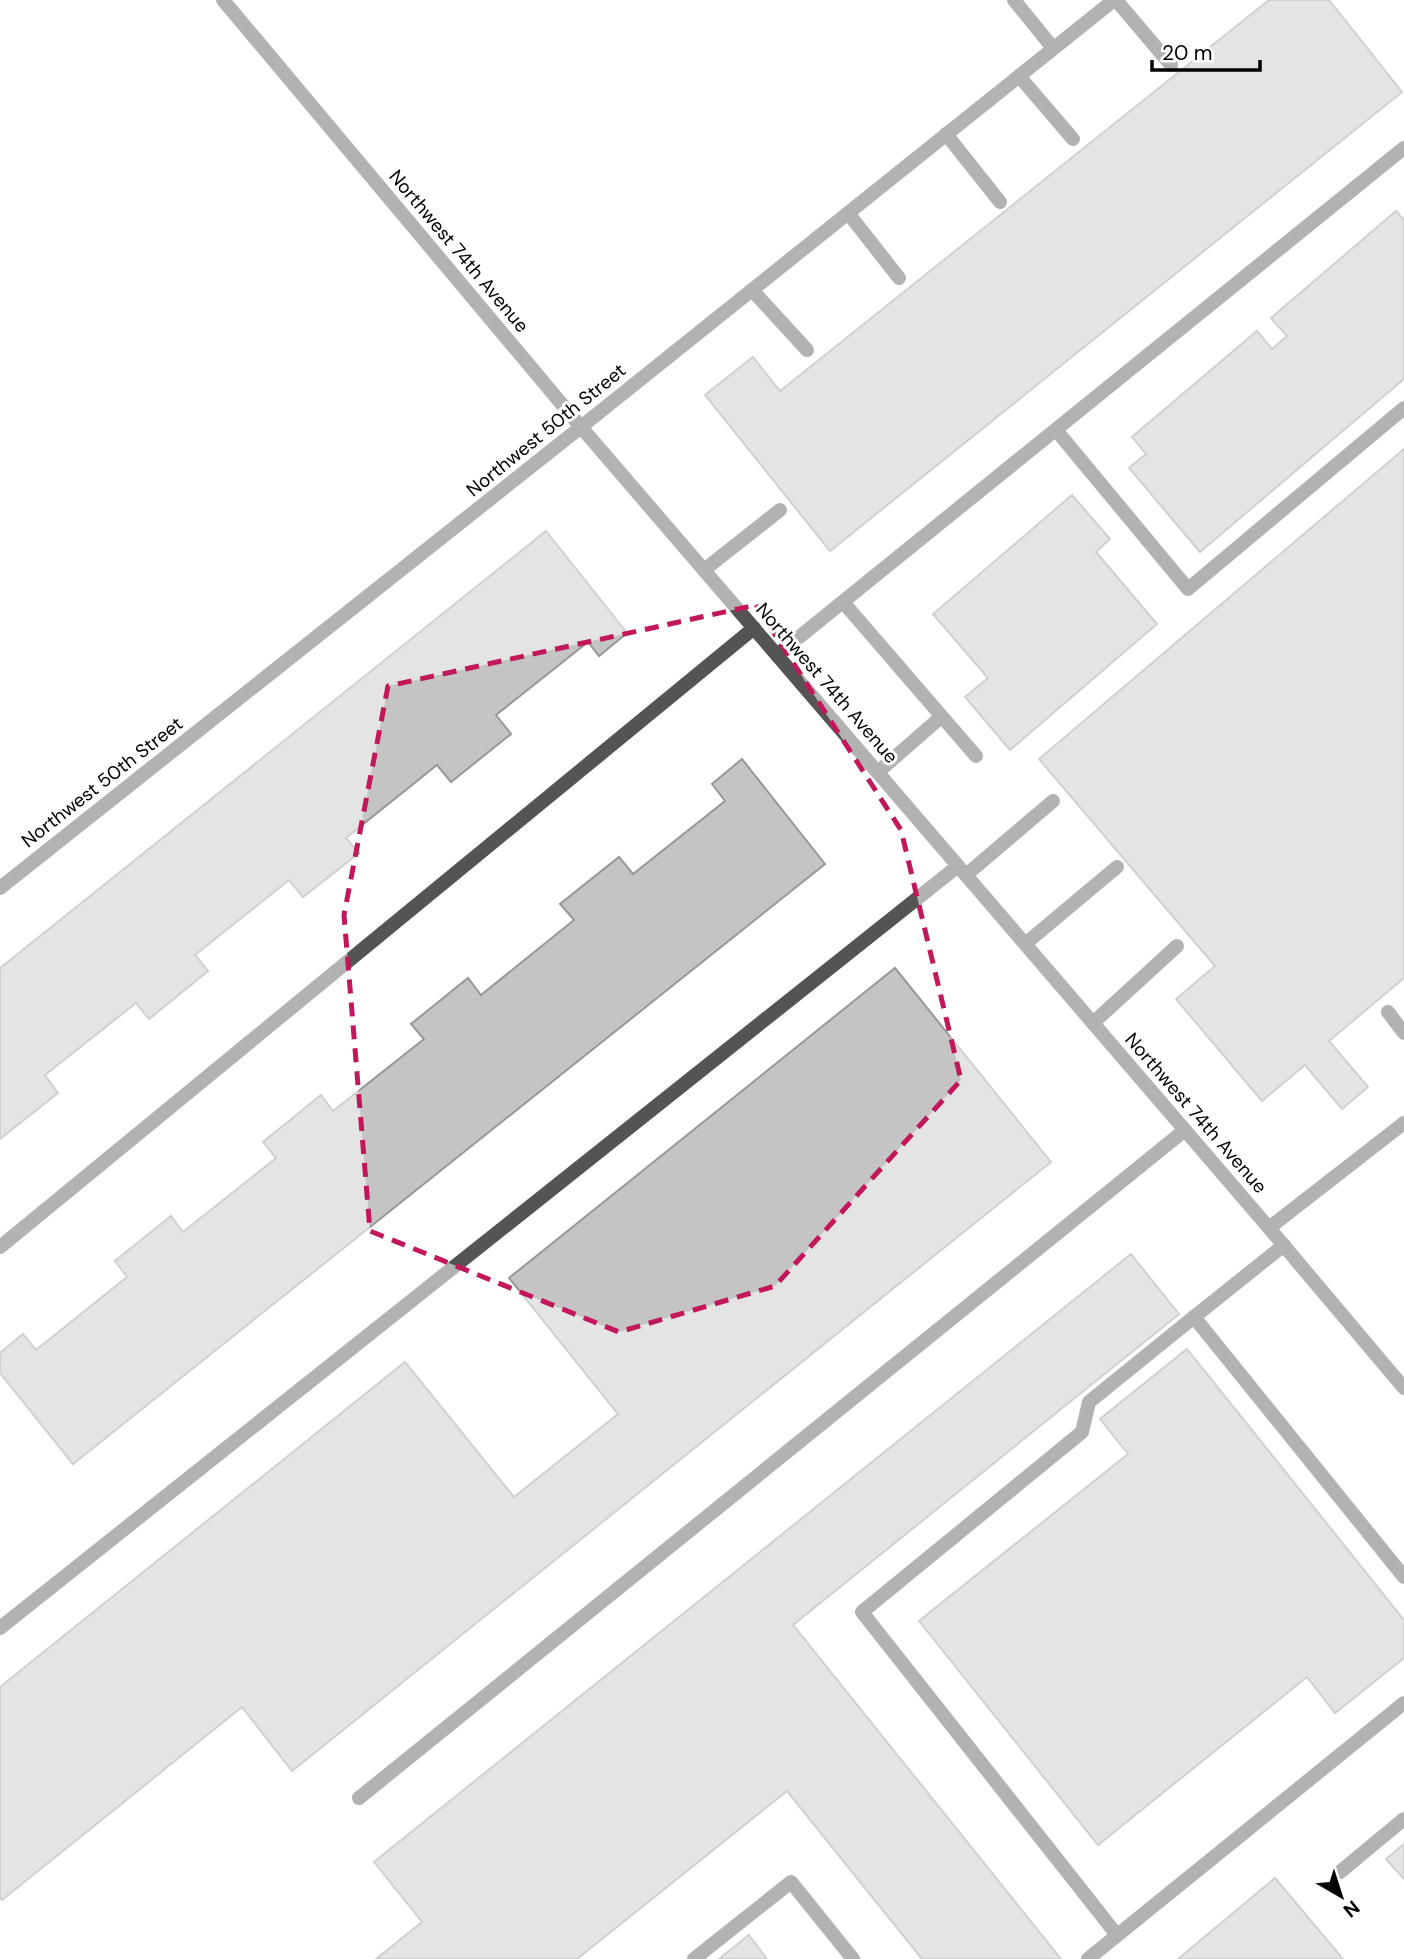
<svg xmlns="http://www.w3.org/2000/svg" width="1404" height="1959" viewBox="0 0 1404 1959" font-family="'DM Sans',sans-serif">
	<rect width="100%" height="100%" fill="#fff"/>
	<g fill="#c4c4c4" stroke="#989898" stroke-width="2">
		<polygon points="1269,0 1329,0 1402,92 830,551 705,395 753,357 780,391"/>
		<polygon points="1396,211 1404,220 1404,379 1200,552 1129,468 1146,454 1132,437 1257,331 1272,349 1287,336 1271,318"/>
		<polygon points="1404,449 1404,978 1329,1041 1368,1087 1342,1109 1305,1065 1262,1101 1176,999 1215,966 1039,759"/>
		<polygon points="1072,495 1110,539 1096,552 1157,624 1010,750 965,697 988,678 933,614"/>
		<polygon points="546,531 627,633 599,656 588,642 496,715 511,734 451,782 437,765 346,838 359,853 303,897 289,880 195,955 208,971 149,1019 136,1003 45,1075 58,1093 0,1139 0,968"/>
		<polygon points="742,759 825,864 73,1464 0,1373 0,1353 23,1334 36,1350 127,1277 115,1261 171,1216 183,1232 276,1158 263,1142 321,1095 333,1111 424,1039 411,1024 468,978 481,995 574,920 560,904 619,857 633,874 725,801 712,784"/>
		<polygon points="895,968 1051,1162 292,1771 242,1707 2,1900 0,1898 0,1687 405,1362 514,1497 618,1414 509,1278"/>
		<polygon points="1131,1254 1179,1314 793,1625 1061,1959 922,1959 787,1791 577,1959 376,1959 422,1922 374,1862"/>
		<polygon points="1187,1349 1404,1620 1404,1658 1335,1713 1307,1677 1098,1845 919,1621 1128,1454 1100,1419"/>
		<polygon points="1404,1844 1404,1879 1386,1859"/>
		<polygon points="1275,1878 1343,1959 1178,1959"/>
		<polygon points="749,1935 767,1959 719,1959"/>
	</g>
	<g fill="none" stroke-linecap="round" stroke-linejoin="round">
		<g stroke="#545454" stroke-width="14">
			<polyline points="1014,0 1053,48"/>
			<polyline points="1116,0 1171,65"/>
			<polyline points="1019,76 1073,139"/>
			<polyline points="946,134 1000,202"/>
			<polyline points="848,213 899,278"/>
			<polyline points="752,290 807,350"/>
			<polyline points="1056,430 1188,589 1404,408"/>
			<polyline points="704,570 780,510"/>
			<polyline points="843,602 976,756"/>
			<polyline points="777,655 1404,148"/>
			<polyline points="878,772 941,717"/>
			<polyline points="966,875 1053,801"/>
			<polyline points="1025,944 1117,867"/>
			<polyline points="1388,1012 1404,1033"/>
			<polyline points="1093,1023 1177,946"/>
			<polyline points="0,1247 754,628"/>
			<polyline points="1194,1317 1284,1245"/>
			<polyline points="0,1628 958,866"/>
			<polyline points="359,1798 1185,1130"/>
			<polyline points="1340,1872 1404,1819"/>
			<polyline points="1117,1935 862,1612 1082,1432 1089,1402 1194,1317 1404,1577"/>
			<polyline points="694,1959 791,1882 853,1959"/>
			<polyline points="1088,1959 1404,1703"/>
		</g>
		<g stroke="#545454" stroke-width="14">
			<polyline points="0,888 581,427 1114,0"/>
			<polyline points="1269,1228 1404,1123"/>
		</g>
		<polyline stroke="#545454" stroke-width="14" points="223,0 581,427 1269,1228 1404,1388"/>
	</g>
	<path d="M0 0H1404V1959H0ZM 756,605 L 901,830 L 961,1080 L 775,1286 L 619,1332 L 370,1231 L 344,915 L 388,686 Z" fill="#fff" fill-opacity=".55" fill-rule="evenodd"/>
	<path fill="none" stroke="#c2185b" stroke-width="5" stroke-dasharray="14 9" stroke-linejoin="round" d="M 756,605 L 901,830 L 961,1080 L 775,1286 L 619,1332 L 370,1231 L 344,915 L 388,686 Z"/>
	<g text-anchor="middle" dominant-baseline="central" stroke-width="6" stroke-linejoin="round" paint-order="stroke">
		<g font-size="19" fill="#000" stroke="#fff">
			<text transform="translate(459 251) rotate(50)">Northwest 74th Avenue</text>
			<text transform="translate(546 430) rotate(-39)">Northwest 50th Street</text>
			<text transform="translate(827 683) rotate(49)">Northwest 74th Avenue</text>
			<text transform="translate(102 782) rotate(-38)">Northwest 50th Street</text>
			<text transform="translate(1196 1113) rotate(49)">Northwest 74th Avenue</text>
		</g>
	</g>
	<g transform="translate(1341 1896) rotate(141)" stroke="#ffffff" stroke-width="5" paint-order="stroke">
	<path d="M0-5L12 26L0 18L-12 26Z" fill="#000000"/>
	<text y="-10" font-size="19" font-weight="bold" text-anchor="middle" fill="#000000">N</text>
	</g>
	<path d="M1152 60v10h108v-10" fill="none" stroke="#000000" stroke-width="3.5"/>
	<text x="1162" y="60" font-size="21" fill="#000000" stroke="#ffffff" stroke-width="5" paint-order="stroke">20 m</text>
</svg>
